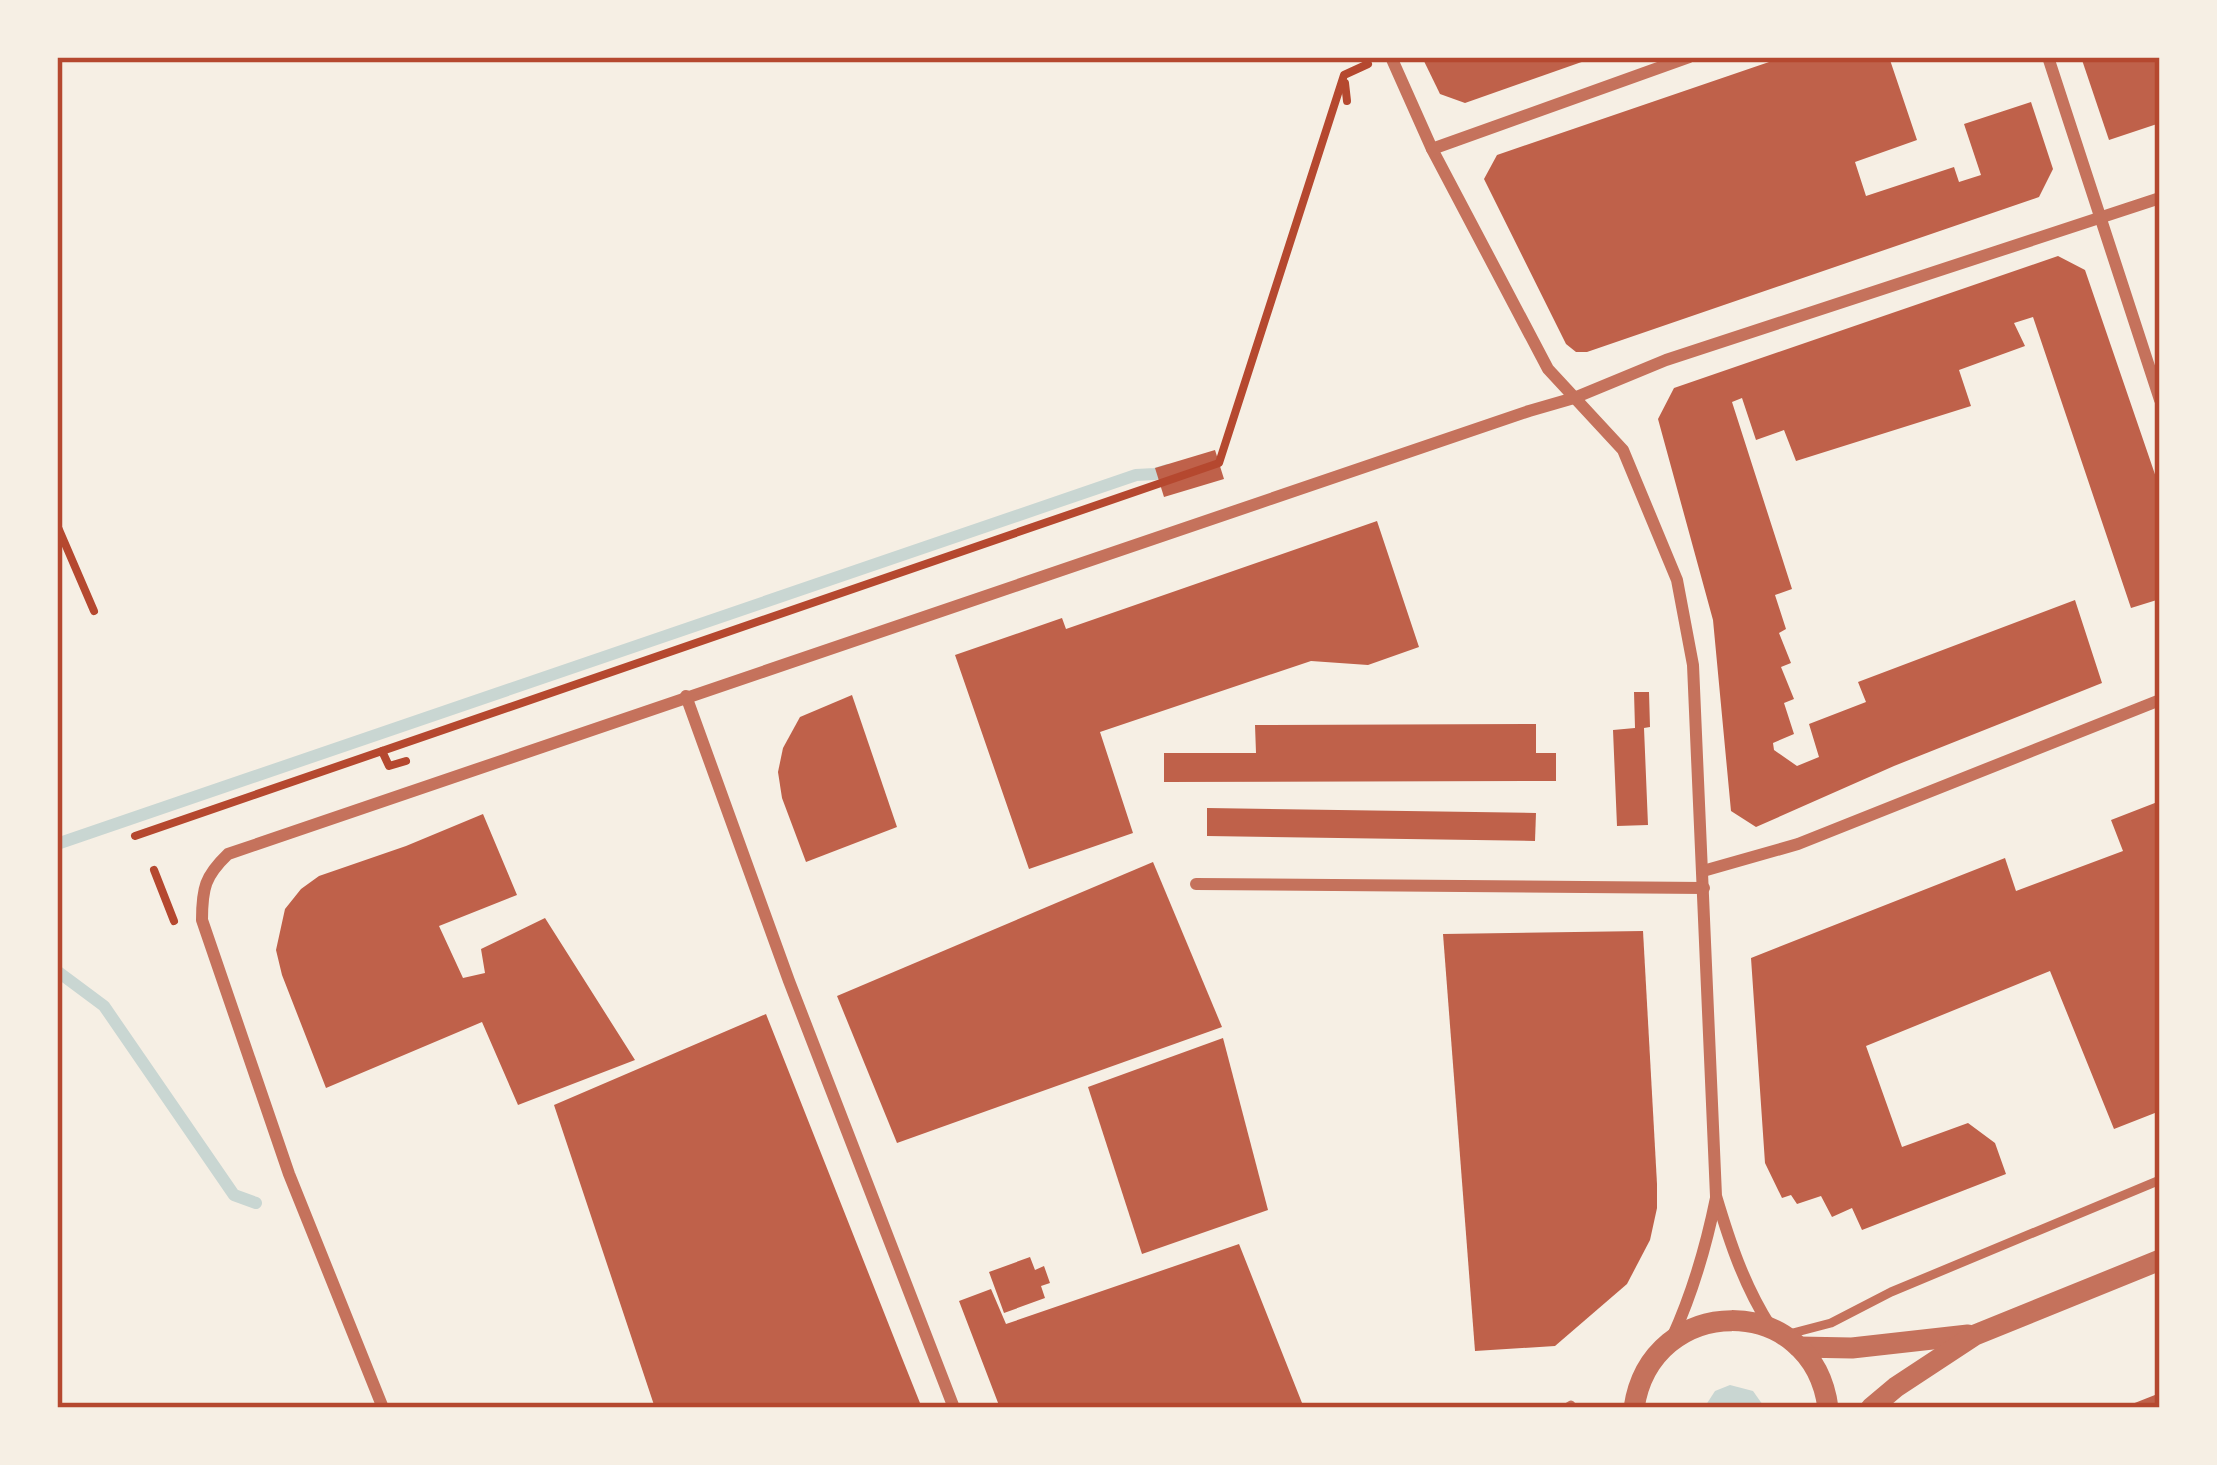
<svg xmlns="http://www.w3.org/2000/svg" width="2217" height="1465" viewBox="0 0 2217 1465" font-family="Inter,sans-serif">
	<rect width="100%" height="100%" fill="#f6efe4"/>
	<polygon fill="#c9d6d2" points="1730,1385 1753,1391 1765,1408 1704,1408 1715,1391"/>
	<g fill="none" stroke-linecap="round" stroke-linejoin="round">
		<g stroke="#c9d6d2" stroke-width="12">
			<polyline points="57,844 1136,475 1155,474 1168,470"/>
			<polyline points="57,971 104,1006 234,1195 256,1203"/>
		</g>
	</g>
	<g fill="#bf614a">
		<polygon points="1422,57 1593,57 1593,58 1465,103 1440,94"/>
		<polygon points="1784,57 1889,57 1917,140 1855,162 1866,196 1954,167 1959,182 1981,175 1964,124 2031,102 2053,169 2039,197 1587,352 1576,352 1566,344 1484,179 1497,155"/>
		<polygon points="2081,57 2160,57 2160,123 2109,140"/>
		<polygon points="2058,256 2085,270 2160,489 2160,599 2131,608 2033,317 2014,323 2025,346 1959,370 1971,406 1796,461 1784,430 1756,440 1742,398 1732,402 1792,589 1775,595 1786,629 1779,633 1791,663 1781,667 1794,699 1784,703 1794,734 1773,743 1774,750 1797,766 1819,757 1809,724 1866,702 1858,682 2075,600 2102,683 1894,766 1756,827 1731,811 1713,620 1658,419 1674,388"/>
		<polygon points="1215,450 1224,479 1164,497 1155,468"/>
		<polygon points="1377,521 1419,647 1368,665 1311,661 1100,732 1133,833 1029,869 955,655 1062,618 1066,629"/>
		<polygon points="1634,692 1649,692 1650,727 1644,728 1648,825 1617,826 1613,730 1635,728"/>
		<polygon points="852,695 897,827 806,862 782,798 778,772 783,748 800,717"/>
		<polygon points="1536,724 1536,753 1556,753 1556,781 1164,782 1164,753 1256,753 1255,725"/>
		<polygon points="2160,801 2160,1111 2114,1129 2050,971 1866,1046 1902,1147 1968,1123 1995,1143 2006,1174 1862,1230 1852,1208 1832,1217 1821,1196 1797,1204 1791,1195 1782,1198 1765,1163 1751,958 2005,858 2016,891 2123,851 2111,820"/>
		<polygon points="1207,808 1536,813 1535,841 1207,836"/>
		<polygon points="483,814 517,895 439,926 463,978 485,973 481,949 545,918 635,1060 518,1105 482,1022 326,1088 282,975 276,950 285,909 301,889 319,876 406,846"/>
		<polygon points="1153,862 1222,1027 897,1143 837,996"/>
		<polygon points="1643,931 1657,1184 1657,1208 1650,1240 1627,1284 1555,1346 1475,1351 1443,934"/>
		<polygon points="766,1014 902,1358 922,1408 655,1408 554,1105"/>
		<polygon points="1223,1038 1268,1210 1142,1254 1088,1087"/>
		<polygon points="1239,1244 1304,1408 1000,1408 959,1301 991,1289 1006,1324"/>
		<polygon points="1030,1257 1035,1270 1044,1266 1050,1283 1041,1286 1045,1298 1004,1313 989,1272"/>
		<polygon points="2160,1393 2160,1408 2122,1408"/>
	</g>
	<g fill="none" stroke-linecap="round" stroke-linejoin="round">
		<g stroke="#b5482f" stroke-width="8">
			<polyline points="1345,83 1347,101"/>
			<polyline points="57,525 94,611"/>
			<polyline points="382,751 389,766 406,761"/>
			<polyline points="135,836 1219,463 1344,75 1368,64"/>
			<polyline points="154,870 174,921"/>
		</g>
		<g stroke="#c5725c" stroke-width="9">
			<polyline points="1789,1334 1831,1323 1891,1292 2160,1180"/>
			<polyline points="1566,1408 1571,1405"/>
		</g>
		<g stroke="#c5725c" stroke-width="12">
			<path d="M 1391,57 L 1432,149 L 1548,369 L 1623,450 L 1677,580 L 1693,665 L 1716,1196 C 1730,1243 1744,1285 1770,1326"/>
			<polyline points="2048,57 2160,400"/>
			<polyline points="1432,149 1689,57"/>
			<polyline points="686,696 789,981 954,1408"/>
			<polyline points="1703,871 1798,844 2160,700"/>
			<polyline points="1196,884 1704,888"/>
			<path d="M 1672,1338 C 1693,1292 1706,1247 1716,1198"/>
			<path d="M 383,1408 L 289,1174 L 202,920 C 202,888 205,876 228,854 L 1529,411 L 1574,398 L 1666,360 L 2160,198"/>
		</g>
		<g stroke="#c5725c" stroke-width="21">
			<polyline points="1799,1347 1852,1348 1968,1335"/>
			<path d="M 1634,1408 C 1651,1292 1813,1291 1828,1408"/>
			<polyline points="1871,1408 1896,1387 1975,1335 2160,1260"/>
		</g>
	</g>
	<rect width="2217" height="1465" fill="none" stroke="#f6efe4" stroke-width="120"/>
	<rect x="60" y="60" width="2097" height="1345" fill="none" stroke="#b5482f" stroke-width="4.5"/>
</svg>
